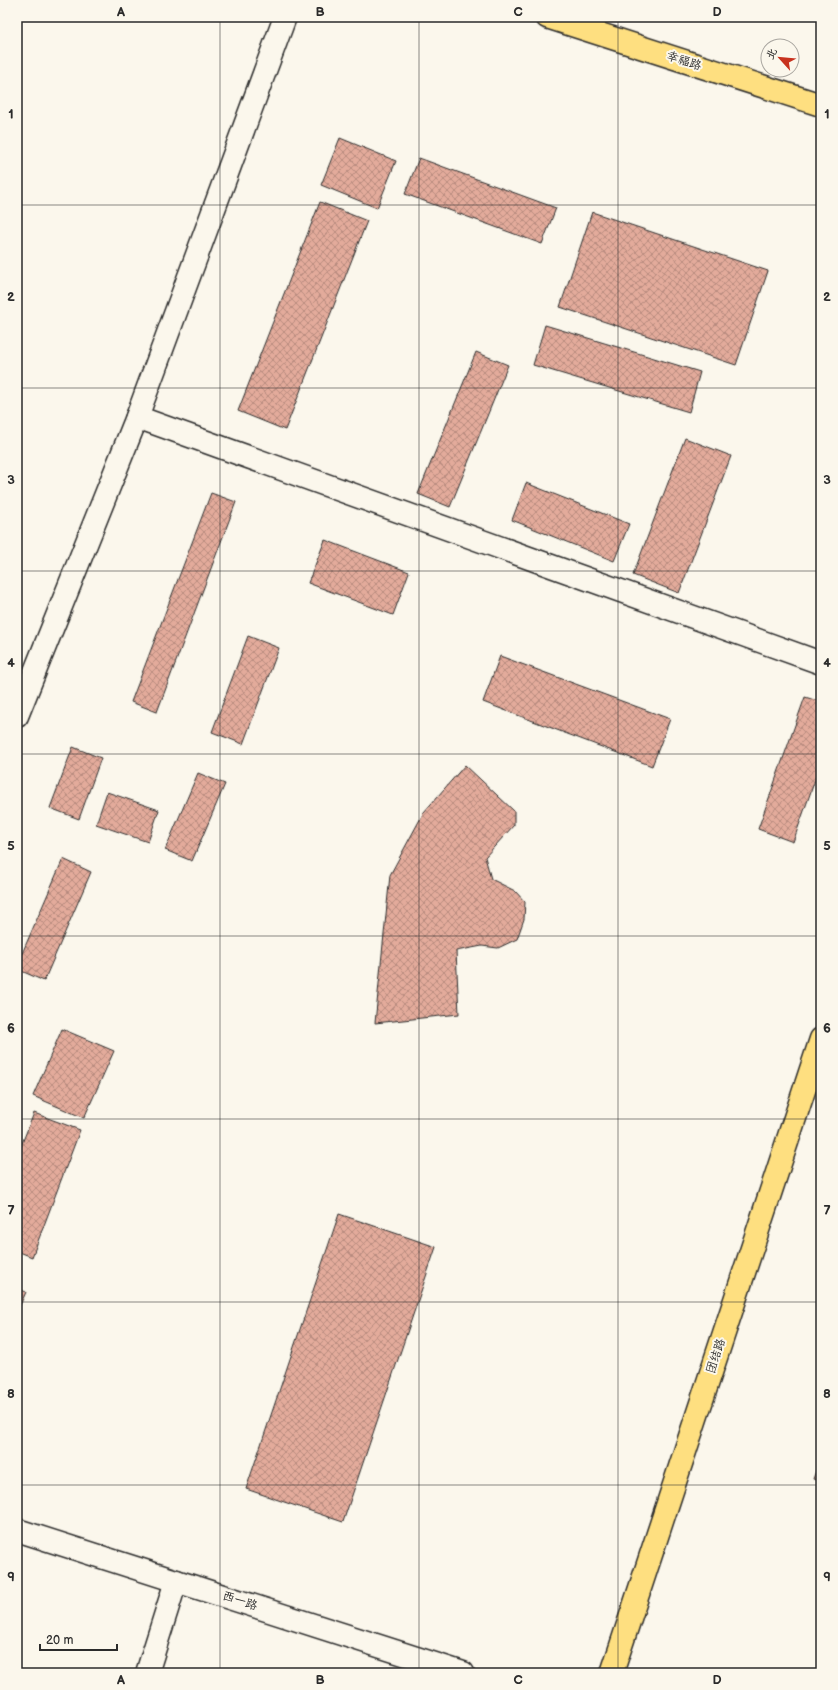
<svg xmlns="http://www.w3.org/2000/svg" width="838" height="1690" viewBox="0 0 838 1690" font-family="'Balsamiq Sans','LXGW WenKai TC',sans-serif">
	<defs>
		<pattern id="building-cross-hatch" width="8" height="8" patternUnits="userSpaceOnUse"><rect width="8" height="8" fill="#e3ab9b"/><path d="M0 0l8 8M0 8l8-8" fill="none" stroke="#b88b7f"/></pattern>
	</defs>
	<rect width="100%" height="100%" fill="#fbf7ec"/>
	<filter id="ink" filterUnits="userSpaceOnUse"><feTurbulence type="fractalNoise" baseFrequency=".025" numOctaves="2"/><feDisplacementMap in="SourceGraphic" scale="8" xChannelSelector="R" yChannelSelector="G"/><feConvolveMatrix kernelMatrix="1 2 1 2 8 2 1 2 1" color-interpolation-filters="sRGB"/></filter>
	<g filter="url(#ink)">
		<g fill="url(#building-cross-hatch)" stroke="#2b2b2b">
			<polygon points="809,17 821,17 821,20"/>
			<polygon points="340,138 396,161 377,208 321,185"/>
			<polygon points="419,158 556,208 542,244 405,194"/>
			<polygon points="320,202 367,221 285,430 238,411"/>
			<polygon points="592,212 768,271 736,365 560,307"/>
			<polygon points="545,325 700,372 689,412 533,365"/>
			<polygon points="476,352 508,365 450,507 418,494"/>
			<polygon points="685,438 731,456 679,593 633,575"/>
			<polygon points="526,483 629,524 614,561 512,520"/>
			<polygon points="211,493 236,502 157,712 131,702"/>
			<polygon points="325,540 409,572 393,615 308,583"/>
			<polygon points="248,636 279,648 243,744 212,732"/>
			<polygon points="500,656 670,719 652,766 483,702"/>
			<polygon points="805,697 821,702 821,763 793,842 758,829"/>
			<polygon points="73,747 101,758 79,819 50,808"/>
			<polygon points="465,765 514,811 514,825 485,857 491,879 515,891 525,902 524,919 517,939 498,948 482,946 456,951 459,1014 375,1023 390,875 424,812"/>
			<polygon points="198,773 225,784 192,861 165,850"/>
			<polygon points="107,792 159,810 148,842 96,824"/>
			<polygon points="63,859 91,872 44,981 17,969 17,965"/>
			<polygon points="62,1029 114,1051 84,1118 33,1096"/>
			<polygon points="34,1113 80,1130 32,1257 17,1251 17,1156"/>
			<polygon points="339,1214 436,1247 343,1522 246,1489"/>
			<polygon points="17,1288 26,1292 17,1312"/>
			<polygon points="821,1457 821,1482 813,1479"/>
		</g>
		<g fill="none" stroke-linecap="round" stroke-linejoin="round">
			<defs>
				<g id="minor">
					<polyline points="137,417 821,663"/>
					<polyline points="17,716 137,417 285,17"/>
					<polyline points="17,1530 463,1673"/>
					<polyline points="147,1673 176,1581"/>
				</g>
				<g id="major">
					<polyline points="547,17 821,105"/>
					<polyline points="612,1673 821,1039"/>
				</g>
			</defs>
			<use href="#minor" stroke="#2b2b2b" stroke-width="25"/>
			<use href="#major" stroke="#2b2b2b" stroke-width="25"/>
			<use href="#minor" stroke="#fbf7ec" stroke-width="22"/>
			<use href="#major" stroke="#fedf80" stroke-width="22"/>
		</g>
	</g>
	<path fill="none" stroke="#2b2b2b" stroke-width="1" stroke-opacity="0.55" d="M 220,17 L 220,1673M 419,17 L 419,1673M 618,17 L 618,1673M 17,205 L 821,205M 17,388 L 821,388M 17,571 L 821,571M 17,754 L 821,754M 17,936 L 821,936M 17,1119 L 821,1119M 17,1302 L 821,1302M 17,1485 L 821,1485"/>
	<g text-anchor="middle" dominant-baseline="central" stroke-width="4" stroke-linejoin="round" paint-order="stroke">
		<g font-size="12" fill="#2b2b2b" stroke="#fbf7ec">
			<text transform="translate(684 61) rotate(18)">幸福路</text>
			<text transform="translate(716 1356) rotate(-72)">团结路</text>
			<text transform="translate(240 1601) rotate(18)">西一路</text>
		</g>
	</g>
	<rect width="838" height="1690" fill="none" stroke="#fbf7ec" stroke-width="44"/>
	<g transform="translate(780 58) rotate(297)"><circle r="19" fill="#fbf7ec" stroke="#a8a59f"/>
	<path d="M0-3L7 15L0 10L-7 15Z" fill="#c8321e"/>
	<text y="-6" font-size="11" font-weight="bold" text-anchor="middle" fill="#2b2b2b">北</text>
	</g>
	<path d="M40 1644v6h77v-6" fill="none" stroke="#2b2b2b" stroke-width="2"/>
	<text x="46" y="1644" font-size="12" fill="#2b2b2b" stroke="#fbf7ec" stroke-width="3" paint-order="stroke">20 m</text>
	<rect x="22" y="22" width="794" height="1646" fill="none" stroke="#2b2b2b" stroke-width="1.5"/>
	<g font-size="13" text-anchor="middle" font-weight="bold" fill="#2b2b2b">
		<text x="121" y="16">A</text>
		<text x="320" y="16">B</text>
		<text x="518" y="16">C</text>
		<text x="717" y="16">D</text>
		<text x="11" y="118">1</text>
		<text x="827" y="118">1</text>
		<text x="11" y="301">2</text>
		<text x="827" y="301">2</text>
		<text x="11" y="484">3</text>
		<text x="827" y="484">3</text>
		<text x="11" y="667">4</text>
		<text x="827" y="667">4</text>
		<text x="11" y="850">5</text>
		<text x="827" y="850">5</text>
		<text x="11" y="1032">6</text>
		<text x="827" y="1032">6</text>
		<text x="11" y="1215">7</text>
		<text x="827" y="1215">7</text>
		<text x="11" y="1398">8</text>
		<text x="827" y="1398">8</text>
		<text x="11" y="1581">9</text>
		<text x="827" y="1581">9</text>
		<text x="121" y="1684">A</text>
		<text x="320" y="1684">B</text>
		<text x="518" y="1684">C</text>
		<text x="717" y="1684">D</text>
	</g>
</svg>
